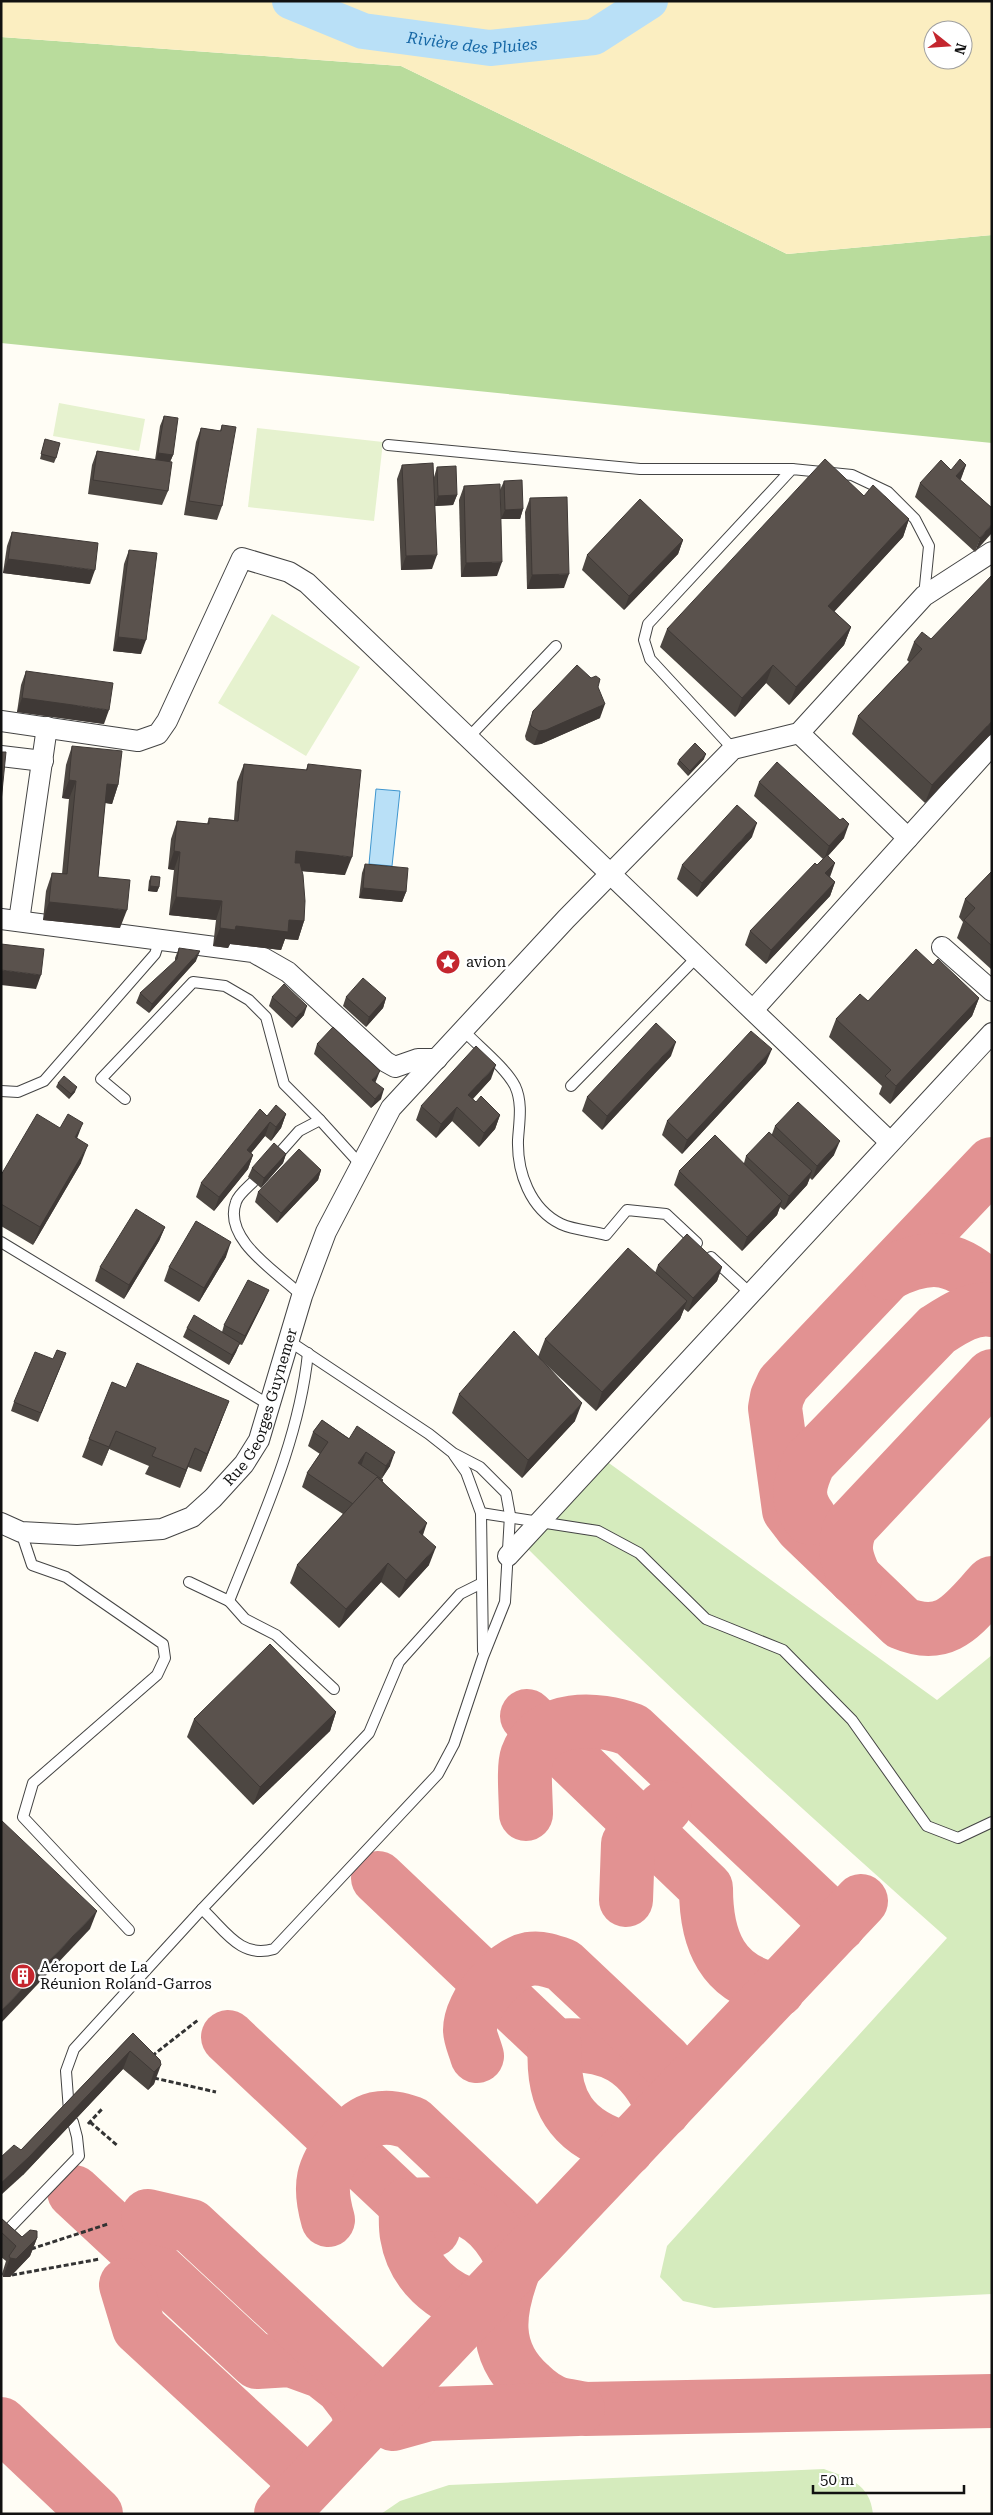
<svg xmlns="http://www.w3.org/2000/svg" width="993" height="2515" viewBox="0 0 993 2515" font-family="'Roboto Serif',serif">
	<rect width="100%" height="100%" fill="#fffdf5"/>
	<g fill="#d5ebbd">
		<path d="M 595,1453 L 937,1700 L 992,1655 L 992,2294 L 714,2308 L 683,2301 L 660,2277 L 667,2246 L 947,1938 C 804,1811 662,1683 527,1548 Z"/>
		<path d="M 824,2469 C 848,2478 870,2483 873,2514 L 381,2514 L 400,2501 L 449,2485 Z"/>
	</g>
	<polygon fill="#b9dc9c" points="1,37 401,66 787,254 992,235 992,443 1,343"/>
	<path fill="#fbeec1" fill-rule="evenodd" d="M 1,1 L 992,1 L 992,235 L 787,254 L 401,66 L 1,37 ZM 933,30 L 963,30 L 963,60 L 933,60 Z"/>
	<g fill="#e6f2cf">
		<polygon points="59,403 145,419 139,451 53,436"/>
		<polygon points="257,428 383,442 374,521 248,507"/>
		<polygon points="272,614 360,667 306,756 218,703"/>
	</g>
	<polygon fill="#b9e0f7" stroke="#3f96cf" points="376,789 400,791 392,866 369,864"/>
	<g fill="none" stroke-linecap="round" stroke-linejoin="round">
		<path stroke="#b9e0f7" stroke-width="36" id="s1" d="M 290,1 L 363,31 L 490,48 L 594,37 L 650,1"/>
		<g stroke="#e29292" stroke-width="54">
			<path d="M 992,1164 L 783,1384 L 777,1397 L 775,1408 L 789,1510 L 802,1527 L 902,1623 C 947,1642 964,1613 992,1583"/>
			<path d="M 889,1273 C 933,1251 956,1257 992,1290"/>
			<path d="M 810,1518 C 795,1498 799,1484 809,1462 L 937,1330 C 954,1319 972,1307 992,1310"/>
			<path d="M 855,1578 C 846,1558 842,1547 851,1526 L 992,1376"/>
			<path d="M 527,1716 L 706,1888 C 706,1940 722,1981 778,1990"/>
			<path d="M 526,1814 C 526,1800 523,1767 527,1756 C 542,1714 598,1717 632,1730 L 839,1925"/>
			<path d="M 378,1878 L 555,2046 C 610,2041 641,2059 664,2110"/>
			<polyline points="626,1900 628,1844 665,1807"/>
			<polyline points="228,2037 433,2230"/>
			<path d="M 555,2046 C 551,2101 572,2134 627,2149"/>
			<path d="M 477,2056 C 475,2048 470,2038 470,2030 C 470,2004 504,1964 529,1959 C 541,1957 552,1961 563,1965 L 665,2061"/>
			<polyline points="74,2192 257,2362 290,2360 323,2372 342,2387 355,2404 364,2425"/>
			<polyline points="148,2216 191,2226 388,2409 407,2414 429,2414"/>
			<path d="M 328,2220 C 324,2206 321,2192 324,2178 C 328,2158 354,2124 375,2119 C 389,2116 400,2119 412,2123 L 515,2220"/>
			<polyline points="126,2285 139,2328 308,2484"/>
			<path d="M 477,2307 C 443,2299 413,2273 407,2236 C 405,2226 406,2215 406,2205 C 420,2205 436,2203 449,2205 C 483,2210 503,2237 515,2266 C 498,2310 491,2351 530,2385 C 538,2393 548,2400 559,2404 C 567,2406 576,2407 585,2409 L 992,2401"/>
			<polyline points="1,2424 96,2514"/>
			<polyline points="393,2424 429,2414 578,2409"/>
			<polyline points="281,2514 861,1901"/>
		</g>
		<defs>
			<g id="service">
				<polyline points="388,445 640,469 792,469"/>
				<polyline points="469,737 556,646"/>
				<polyline points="733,749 650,659 644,640 648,624 792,469 852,475 888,492 915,519 929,546 924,596"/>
				<path d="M 463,1030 C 478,1046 505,1067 515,1086 C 523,1103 519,1123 518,1140 C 517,1172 530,1209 561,1224 C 574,1230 592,1231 606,1235 L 627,1210 L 666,1214 L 697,1243"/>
				<polyline points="571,1086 697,957"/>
				<polyline points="1,1091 18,1092 44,1081 155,954 160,939"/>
				<polyline points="125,1099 101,1079 193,982 225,986 249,1000 266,1017 284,1084 320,1120"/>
				<polyline points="276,1157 299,1131 320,1120 360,1164"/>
				<path d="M 253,1182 C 248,1187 238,1195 236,1202 C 222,1240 279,1273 302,1296"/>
				<polyline points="1,1242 271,1406"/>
				<polyline points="711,1257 750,1293"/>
				<polyline points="454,1455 466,1472 481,1513 483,1651"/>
				<polyline points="481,1513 598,1531 639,1553 706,1619 783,1650 852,1720 927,1826 958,1838 992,1822"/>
				<polyline points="21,1532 32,1565 66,1577 163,1644 165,1658 157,1675 33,1783 23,1817 129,1930"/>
				<path d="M 189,1582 L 229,1601 C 261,1520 299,1441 308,1353"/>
				<polyline points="229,1601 245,1619 276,1635 334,1689"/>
				<path d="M 202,1909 C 225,1930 240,1959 274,1949 L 438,1774 L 454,1744 L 483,1657 L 505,1602 L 510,1515 L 506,1493 L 480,1467 L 453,1453 L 429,1434 L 289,1341"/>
				<polyline points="69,2111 66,2071 74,2049 202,1909 369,1733 399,1662 460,1594 482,1583"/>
				<polyline points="1,2237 79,2156 77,2137 73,2122"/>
			</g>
			<g id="minor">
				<polyline points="1,721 138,741 158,734 167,721 242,558 289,572 307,583 890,1142"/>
				<polyline points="799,733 908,838"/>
				<polyline points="1,756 43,761"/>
				<polyline points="1,919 253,952 288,972 386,1062 395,1067 418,1059 437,1059"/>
				<polyline points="19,921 47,727"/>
				<polyline points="942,947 992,991"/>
				<polyline points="753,1010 992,745"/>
				<path id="s2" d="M 1,1523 L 21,1532 L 77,1535 L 162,1529 L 192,1517 L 213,1498 L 244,1464 L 259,1440 L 302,1296 L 326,1232 L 391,1108 L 566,919 L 733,749 L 799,733 L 924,596 L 992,552"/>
				<polyline points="508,1556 992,1033"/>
			</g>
		</defs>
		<use href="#service" stroke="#444" stroke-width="12"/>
		<use href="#minor" stroke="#444" stroke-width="22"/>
		<g stroke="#333" stroke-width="3" stroke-dasharray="5 2.5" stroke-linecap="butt">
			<polyline points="152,2056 198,2020"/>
			<polyline points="154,2078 216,2092"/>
			<polyline points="90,2122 118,2146"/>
			<polyline points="88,2124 102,2109"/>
			<polyline points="31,2249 108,2224"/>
			<polyline points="12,2275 100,2259"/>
		</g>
		<use href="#service" stroke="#fff" stroke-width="10"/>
		<use href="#minor" stroke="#fff" stroke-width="20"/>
	</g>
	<g fill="#4d4742">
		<polygon points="164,416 173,455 170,462 168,491 162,505 88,494 92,465 97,451 155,460 160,426"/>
		<polygon points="222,425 222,506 217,520 184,515 196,442 201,428 220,431"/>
		<polygon points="45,439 56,458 54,463 40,459"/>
		<polygon points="402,465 434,477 437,467 457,495 453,505 435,506 432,569 401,570 397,479"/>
		<polygon points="966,465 960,480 992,508 975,552 915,497 920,483 951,470"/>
		<polygon points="504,481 523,509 520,519 501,519 500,490"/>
		<polygon points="464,486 497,576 461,577 459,500"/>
		<polygon points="864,496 909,519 903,537 834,611 851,627 844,645 789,705 766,683 735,717 660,647 667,629"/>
		<polygon points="530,498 564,588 527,589 525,512"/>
		<polygon points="12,532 90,584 3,573 7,546"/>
		<polygon points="683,540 678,554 624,610 582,570 587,555"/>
		<polygon points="129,550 141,654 113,651 124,564"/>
		<polygon points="931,639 992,733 925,803 852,734 858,716 909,662 907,660 914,642"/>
		<polygon points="26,671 104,724 17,712 21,685"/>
		<polygon points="598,687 600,718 541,744 534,745 526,740 525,736 533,711"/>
		<polygon points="72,746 118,785 112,804 105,803 98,877 120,928 43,920 46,891 52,873 62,874 69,799 62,798 66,765"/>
		<polygon points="704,759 688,776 677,764 679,760"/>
		<polygon points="244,764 306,770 308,764 345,875 302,871 304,921 298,940 285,939 281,950 230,944 228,948 213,946 216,920 169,915 174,870 168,869 171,839 177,821 207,824 209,818 234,820 237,782"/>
		<polygon points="759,782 844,838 828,856 830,877 835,882 830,896 766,964 745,945 750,931 823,859 754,796"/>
		<polygon points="752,837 697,897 677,879 682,865"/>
		<polygon points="365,864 406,892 402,902 359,898 362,873"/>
		<polygon points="992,871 992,970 957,938 963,922 959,917 965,899"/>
		<polygon points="151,876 159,887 157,892 148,891 149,881"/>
		<polygon points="179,948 196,961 149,1013 136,1003 140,993 175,962 175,958"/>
		<polygon points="272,997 304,1015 292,1028 269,1006"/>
		<polygon points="346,997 386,998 383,1008 366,1027 343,1006"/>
		<polygon points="979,998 972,1016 890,1104 879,1094 882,1086 829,1037 836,1019 868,1001"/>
		<polygon points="317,1044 376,1081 375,1082 381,1099 371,1108 314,1054"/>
		<polygon points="671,1056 602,1130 582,1111 587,1097"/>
		<polygon points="766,1063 682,1154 662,1135 667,1121"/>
		<polygon points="491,1079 473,1099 476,1102 500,1115 495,1129 479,1147 452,1121 436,1138 416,1120 421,1106"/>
		<polygon points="58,1083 75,1092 69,1099 56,1087"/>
		<polygon points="286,1114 281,1128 271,1141 265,1136 251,1153 253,1155 248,1169 214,1211 196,1197 201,1183 267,1116"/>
		<polygon points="775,1126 834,1155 812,1180 810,1178 807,1185 784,1210 780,1207 777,1215 742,1251 674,1185 679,1171 744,1163 746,1156 772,1134"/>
		<polygon points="77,1138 81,1163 33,1245 1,1226 1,1175"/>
		<polygon points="286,1154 283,1163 261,1188 248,1177 252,1168"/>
		<polygon points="321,1170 318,1180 277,1223 255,1202 258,1192"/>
		<polygon points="165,1227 159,1241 124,1299 95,1281 100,1267"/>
		<polygon points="226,1257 199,1302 164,1281 169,1267"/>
		<polygon points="658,1265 722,1267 717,1281 688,1312 684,1309 680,1319 596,1411 541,1360 575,1421 522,1478 452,1413 459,1394 538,1357 545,1339 655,1273"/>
		<polygon points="265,1299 242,1345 239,1344 236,1352 229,1365 183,1337 187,1328 222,1332 224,1325"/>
		<polygon points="53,1359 62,1363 38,1422 11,1411 14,1402"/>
		<polygon points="126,1388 222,1419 201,1472 188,1467 180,1488 145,1474 149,1466 109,1449 102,1466 82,1457 89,1439"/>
		<polygon points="322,1420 390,1466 381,1479 423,1535 429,1565 399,1598 381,1582 339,1628 290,1583 297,1565 343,1514 302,1487 307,1473 320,1454 308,1446 313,1432"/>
		<polygon points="336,1712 330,1731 253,1805 187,1737 194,1719"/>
		<polygon points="133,2033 160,2060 154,2084 148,2090 123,2069 23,2175 21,2150"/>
		<polygon points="1,2218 22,2237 37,2238 30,2256 10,2277 3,2277 2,2274 6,2261 1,2257"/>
	</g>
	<g fill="#3f3936">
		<polygon points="158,453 173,455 169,464 155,462"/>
		<polygon points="966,465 961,479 951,490 956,476"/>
		<polygon points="457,495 453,505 435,506 438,496"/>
		<polygon points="523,509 520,519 501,519 505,510"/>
		<polygon points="909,519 903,537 822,625 828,606"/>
		<polygon points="992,524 992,533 975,552 980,538"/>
		<polygon points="683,540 678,554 624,610 629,596"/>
		<polygon points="437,555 432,569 401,570 406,556"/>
		<polygon points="8,559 95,570 90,584 3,573"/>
		<polygon points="502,562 497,576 461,577 466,563"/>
		<polygon points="569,574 564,588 527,589 532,575"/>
		<polygon points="851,627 844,645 789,705 796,687"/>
		<polygon points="118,637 146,640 141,654 113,651"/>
		<polygon points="773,665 766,683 735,717 742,698"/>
		<polygon points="22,698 109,710 104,724 17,712"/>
		<polygon points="605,704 600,718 541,744 534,745 539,731"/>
		<polygon points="992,721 992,733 925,803 932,785"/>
		<polygon points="706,754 704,759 688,776 690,771"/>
		<polygon points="69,780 76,781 69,799 62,798"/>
		<polygon points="107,784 118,785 112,804 100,802"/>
		<polygon points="757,823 752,837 697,897 702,883"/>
		<polygon points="849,824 844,838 824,860 829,846"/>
		<polygon points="174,851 180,852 174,870 168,869"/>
		<polygon points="296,851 352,857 345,875 289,870"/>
		<polygon points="835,863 830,877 820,887 825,873"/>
		<polygon points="835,882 830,896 766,964 771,950"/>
		<polygon points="150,886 159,887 157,892 148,891"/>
		<polygon points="363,888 406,892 402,902 359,898"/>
		<polygon points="176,897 222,901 216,920 169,915"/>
		<polygon points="49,902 127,910 120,928 43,920"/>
		<polygon points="289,920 304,921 298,940 285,939 281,950 230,944 228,948 213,946 220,928"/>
		<polygon points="200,951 196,961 149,1013 152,1004"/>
		<polygon points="1,970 41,975 36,989 1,985"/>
		<polygon points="386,998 383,1008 366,1027 369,1017"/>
		<polygon points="979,998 972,1016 890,1104 896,1086"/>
		<polygon points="307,1006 304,1015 292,1028 296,1018"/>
		<polygon points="676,1042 671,1056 602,1130 607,1116"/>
		<polygon points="772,1049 766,1063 682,1154 687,1140"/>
		<polygon points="496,1065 491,1079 463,1109 468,1095"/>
		<polygon points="380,1071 376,1081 369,1089 372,1080"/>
		<polygon points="77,1087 75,1092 69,1099 71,1094"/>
		<polygon points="384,1089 381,1099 371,1108 375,1099"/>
		<polygon points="457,1107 452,1121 436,1138 441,1124"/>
		<polygon points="286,1114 281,1128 271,1141 276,1127"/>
		<polygon points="500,1115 495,1129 479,1147 484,1133"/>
		<polygon points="270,1122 265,1136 242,1164 247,1150"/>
		<polygon points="83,1123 76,1141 75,1137"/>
		<polygon points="840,1141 834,1155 812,1180 817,1166"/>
		<polygon points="88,1145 81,1163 33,1245 40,1227"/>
		<polygon points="286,1154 283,1163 261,1188 264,1178"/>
		<polygon points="253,1155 248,1169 214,1211 219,1197"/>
		<polygon points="321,1170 318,1180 277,1223 281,1213"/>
		<polygon points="812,1171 807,1185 784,1210 789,1196"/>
		<polygon points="782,1201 777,1215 742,1251 747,1237"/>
		<polygon points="165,1227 159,1241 124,1299 129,1285"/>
		<polygon points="231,1242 226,1257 199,1302 204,1288"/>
		<polygon points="722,1267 717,1281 688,1312 693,1298"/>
		<polygon points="269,1290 265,1299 242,1345 245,1336"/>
		<polygon points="687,1301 680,1319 596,1411 602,1392"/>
		<polygon points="240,1343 236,1352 229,1365 232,1355"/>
		<polygon points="229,1401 222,1419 201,1472 207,1454"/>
		<polygon points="582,1403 575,1421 522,1478 528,1460"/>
		<polygon points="116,1431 109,1449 102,1466 109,1447"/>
		<polygon points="195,1448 188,1467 180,1488 186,1470"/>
		<polygon points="366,1452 361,1466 358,1463"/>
		<polygon points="395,1452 390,1466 381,1480 386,1466"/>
		<polygon points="427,1523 421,1541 419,1532"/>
		<polygon points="436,1547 429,1565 399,1598 406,1580"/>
		<polygon points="388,1563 381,1582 339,1628 346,1609"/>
		<polygon points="336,1712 330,1731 253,1805 260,1787"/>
		<polygon points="97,1911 90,1929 1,2023 1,2011"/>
		<polygon points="130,2051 123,2069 23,2175 1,2195 1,2183"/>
		<polygon points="161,2065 154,2084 148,2090 154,2072"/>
		<polygon points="37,2238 30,2256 10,2277 3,2277 10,2258"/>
	</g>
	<g fill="#5a524d" stroke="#3f3936">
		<polygon points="164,416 178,418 173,455 158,453"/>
		<polygon points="222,425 236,427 222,506 189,501 201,428 221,431"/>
		<polygon points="45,439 60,443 56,458 41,454"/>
		<polygon points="97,451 172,462 168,491 93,480"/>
		<polygon points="825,459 864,496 873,485 909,519 828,606 851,627 796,687 773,665 742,698 667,629"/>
		<polygon points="960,459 966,465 956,476 992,508 992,524 980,538 920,483 941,460 951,470"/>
		<polygon points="433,463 437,555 406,556 402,465"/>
		<polygon points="456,466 457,495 438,496 437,467"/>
		<polygon points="522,480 523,509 505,510 504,481"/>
		<polygon points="500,484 502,562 466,563 464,486"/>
		<polygon points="567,497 569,574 532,575 530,498"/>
		<polygon points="640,499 683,540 629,596 587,555"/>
		<polygon points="12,532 98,543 95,570 8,559"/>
		<polygon points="129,550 157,553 146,640 118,637"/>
		<polygon points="992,575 992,721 932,785 858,716 922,649 914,642 922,632 931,639"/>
		<polygon points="577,665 591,678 596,676 600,679 598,687 605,704 546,730 539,731 531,726 530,722 533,711"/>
		<polygon points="26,671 113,683 109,710 22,698"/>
		<polygon points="695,743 706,754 690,771 679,760"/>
		<polygon points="72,746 122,751 118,785 107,784 98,877 130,880 127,910 49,902 52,873 67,874 76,781 69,780"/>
		<polygon points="1,752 6,752 1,802"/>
		<polygon points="777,762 840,820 843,818 849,824 829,846 759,782"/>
		<polygon points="244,764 307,770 308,764 361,770 352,857 296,851 295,863 300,863 303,875 305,901 304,921 289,920 288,932 236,926 235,930 220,928 222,901 176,897 180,852 174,851 177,821 209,824 209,818 238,821"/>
		<polygon points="737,805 757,823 702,883 682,865"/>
		<polygon points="827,855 835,863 825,873 835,882 771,950 750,931 815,863 817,865"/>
		<polygon points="365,864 408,868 406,892 363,888"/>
		<polygon points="992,871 992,946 964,920 975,908 965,899"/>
		<polygon points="151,876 160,877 159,887 150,886"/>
		<polygon points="1,944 44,949 41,975 1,970"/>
		<polygon points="179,948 200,951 152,1004 140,993 177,959"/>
		<polygon points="916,949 933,965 938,959 979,998 896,1086 885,1076 891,1070 836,1019 860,994 868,1001"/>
		<polygon points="363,978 386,998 369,1017 346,997"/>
		<polygon points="284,984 307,1006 296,1018 272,997"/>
		<polygon points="656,1023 676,1042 607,1116 587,1097"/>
		<polygon points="333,1027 380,1071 372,1080 384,1089 375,1099 317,1044"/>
		<polygon points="751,1031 772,1049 687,1140 667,1121"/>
		<polygon points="476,1046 496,1065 468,1095 476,1102 481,1096 500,1115 484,1133 457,1107 441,1124 421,1106"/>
		<polygon points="64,1076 77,1087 71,1094 58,1083"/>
		<polygon points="798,1102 840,1141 817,1166 775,1126"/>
		<polygon points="276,1105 286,1114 276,1127 270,1122 247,1150 253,1155 219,1197 201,1183 260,1109 267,1116"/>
		<polygon points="37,1114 60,1128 68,1114 83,1123 75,1137 88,1145 40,1227 1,1204 1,1175"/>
		<polygon points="769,1132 812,1171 789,1196 746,1156"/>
		<polygon points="715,1135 782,1201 747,1237 679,1171"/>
		<polygon points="274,1143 286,1154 264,1178 252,1168"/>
		<polygon points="299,1149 321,1170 281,1213 258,1192"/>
		<polygon points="136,1209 165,1227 129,1285 100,1267"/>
		<polygon points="196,1221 231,1242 204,1288 169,1267"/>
		<polygon points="687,1234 722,1267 693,1298 658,1265"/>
		<polygon points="628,1248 687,1301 602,1392 545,1339"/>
		<polygon points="248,1280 269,1290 245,1336 224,1325"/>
		<polygon points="194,1315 240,1343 232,1355 187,1328"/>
		<polygon points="514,1331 582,1403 528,1460 459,1394"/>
		<polygon points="57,1350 66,1353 41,1413 14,1402 35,1352 53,1359"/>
		<polygon points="137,1363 229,1401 207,1454 195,1448 186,1470 152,1456 156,1448 116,1431 109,1447 89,1439 112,1382 126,1388"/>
		<polygon points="322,1420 349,1439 357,1426 395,1452 386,1466 366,1452 358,1463 383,1480 382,1481 377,1477 353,1504 307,1473 328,1442 313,1432"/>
		<polygon points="377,1477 427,1523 419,1532 436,1547 406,1580 388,1563 346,1609 297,1565"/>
		<polygon points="270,1644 336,1712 260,1787 194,1719"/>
		<polygon points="1,1820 97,1911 1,2011"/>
		<polygon points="133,2033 160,2060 161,2065 154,2072 130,2051 29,2157 1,2183 1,2157 14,2145 21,2150"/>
		<polygon points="1,2218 22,2237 30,2230 37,2231 37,2238 16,2259 10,2258 9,2256 16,2246 1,2232"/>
	</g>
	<defs>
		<symbol id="sight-disc" viewBox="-11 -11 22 22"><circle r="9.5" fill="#c4262e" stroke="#fff"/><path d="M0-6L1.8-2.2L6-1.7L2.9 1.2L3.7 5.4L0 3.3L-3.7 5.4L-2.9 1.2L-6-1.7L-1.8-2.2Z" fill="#fff"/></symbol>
		<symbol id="building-disc" viewBox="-11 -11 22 22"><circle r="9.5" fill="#c4262e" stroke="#fff"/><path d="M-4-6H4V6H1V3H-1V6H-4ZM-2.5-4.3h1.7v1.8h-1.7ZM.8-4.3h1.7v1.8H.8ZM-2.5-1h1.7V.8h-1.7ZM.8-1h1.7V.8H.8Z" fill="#fff"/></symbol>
	</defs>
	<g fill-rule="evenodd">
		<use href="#sight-disc" x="434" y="948" width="28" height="28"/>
		<use href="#building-disc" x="9" y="1962" width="28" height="28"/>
	</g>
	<g text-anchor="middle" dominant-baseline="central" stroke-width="5" stroke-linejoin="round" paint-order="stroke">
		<g font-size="15" fill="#111" stroke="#fff" text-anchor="start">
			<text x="466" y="962">avion</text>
			<text x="40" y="1967">Aéroport de La<tspan x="40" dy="17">Réunion Roland-Garros</tspan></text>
		</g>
		<g font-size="15" fill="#111" stroke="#fff">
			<text stroke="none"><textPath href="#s2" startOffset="329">Rue Georges Guynemer</textPath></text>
		</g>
		<g font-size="16" font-style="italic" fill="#1768a6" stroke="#fff">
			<text stroke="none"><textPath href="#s1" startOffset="189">Rivière des Pluies</textPath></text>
		</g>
	</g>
	<rect width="993" height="2515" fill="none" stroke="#111111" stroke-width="5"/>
	<g transform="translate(948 45) rotate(107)"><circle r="24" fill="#ffffff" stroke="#a0a0a0"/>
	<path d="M0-4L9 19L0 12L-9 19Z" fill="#c4262e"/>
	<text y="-8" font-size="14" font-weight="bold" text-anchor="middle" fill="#111111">N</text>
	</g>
	<path d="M813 2485v8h151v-8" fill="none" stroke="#111111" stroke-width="2.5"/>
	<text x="820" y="2485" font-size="15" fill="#111111" stroke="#ffffff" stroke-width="4" paint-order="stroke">50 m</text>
</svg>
